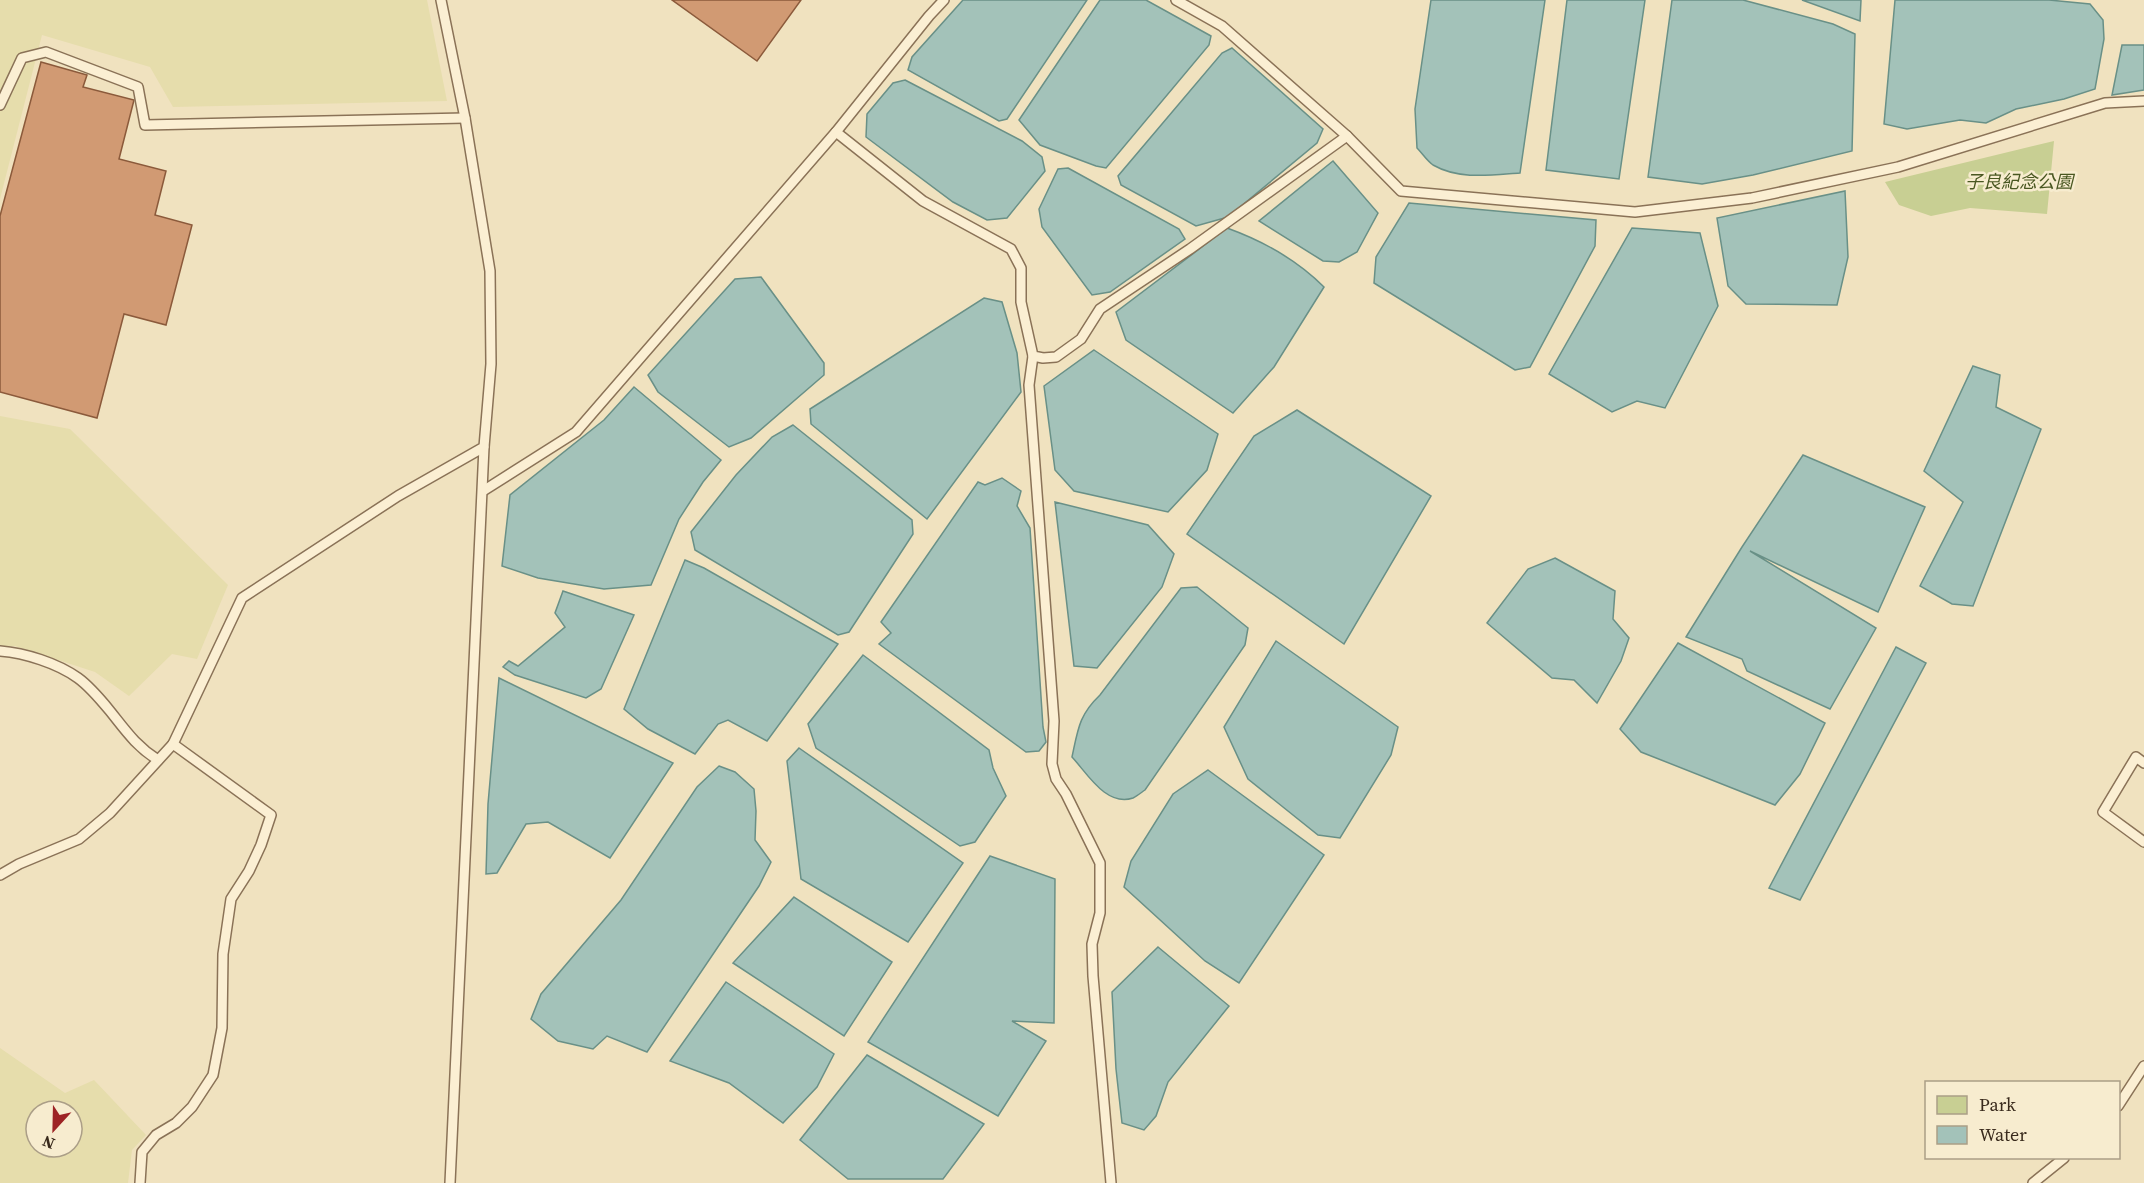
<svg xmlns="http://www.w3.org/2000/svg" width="2144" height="1183" viewBox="0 0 2144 1183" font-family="'Source Serif 4','Noto Sans TC',serif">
	<rect width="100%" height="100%" fill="#f0e2bf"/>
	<g fill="#e6ddac" fill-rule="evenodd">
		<polygon points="0,0 427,0 447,101 173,107 150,67 42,35 0,199"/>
		<polygon points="0,416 70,429 228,585 197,659 172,654 129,696 95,672 15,646 0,647"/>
		<path d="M 0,1048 L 65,1093 L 94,1080 L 146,1135 L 132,1150 L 128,1183 L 0,1183 ZM 36,1111 L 72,1111 L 72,1147 L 36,1147 Z"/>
	</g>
	<polygon fill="#c8cf93" points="2054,141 2047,214 1970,208 1931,216 1899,205 1885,182"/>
	<g fill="#a3c2b9" stroke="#699087" stroke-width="1.5">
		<polygon points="963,0 1087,0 1007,119 999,121 908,70 912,57"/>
		<polygon points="1100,0 1146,0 1211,36 1209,45 1106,168 1096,166 1040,145 1019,120"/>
		<path d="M 1431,0 L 1545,0 L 1520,173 C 1491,175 1459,180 1433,165 C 1427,161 1422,153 1417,148 L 1415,109 Z"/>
		<polygon points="1567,0 1645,0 1619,179 1546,170"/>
		<polygon points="1672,0 1743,0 1833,24 1855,34 1852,151 1753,175 1702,184 1648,177"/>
		<polygon points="1802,0 1861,0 1860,21"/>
		<polygon points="1895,0 2049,0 2090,4 2103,20 2104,39 2095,89 2064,99 2016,109 1986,123 1960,120 1907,129 1884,124"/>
		<polygon points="2122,45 2144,45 2144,90 2112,95"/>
		<polygon points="1232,48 1323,129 1317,143 1228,217 1196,226 1121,185 1118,176 1222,53"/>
		<polygon points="905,80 1022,141 1042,157 1045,171 1007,218 987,220 953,202 866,137 867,114 893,83"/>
		<polygon points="1333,161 1378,213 1357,252 1339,262 1323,261 1259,221"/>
		<polygon points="1068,168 1179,229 1185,239 1110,292 1092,295 1042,227 1039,209 1058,169"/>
		<polygon points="1845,191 1848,257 1837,305 1746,304 1728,286 1717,218"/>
		<polygon points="1409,203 1596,220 1595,246 1530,367 1515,370 1374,283 1376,257"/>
		<path d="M 1227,228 C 1263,241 1297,260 1324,287 L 1274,367 L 1233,413 L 1126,340 L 1116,312 Z"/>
		<polygon points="1632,228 1700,233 1718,306 1665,408 1637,401 1612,412 1549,374"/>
		<polygon points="761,277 824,363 824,375 751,438 729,447 658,392 648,375 735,279"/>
		<polygon points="984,298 1002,302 1017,353 1021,392 927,519 811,424 810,409"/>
		<polygon points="1094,350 1218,434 1207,470 1168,512 1074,491 1055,470 1044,386"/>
		<polygon points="1973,366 2000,375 1996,407 2041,429 1973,606 1952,604 1920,586 1963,502 1924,471"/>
		<polygon points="634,387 721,460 703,482 679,519 651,585 604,589 538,578 502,566 510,495 604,420"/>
		<polygon points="1297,410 1431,496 1344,644 1187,534 1254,436"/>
		<polygon points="793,425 912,520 913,534 849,632 838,635 695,550 691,532 736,475 772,437"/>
		<polygon points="1803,455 1925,507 1878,612 1750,551 1876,628 1830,709 1747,671 1742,659 1686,637 1742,547"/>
		<polygon points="1002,478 1021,491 1017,506 1030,528 1043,727 1046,742 1039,751 1026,752 879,644 891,633 881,622 978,482 985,485"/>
		<polygon points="1055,502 1148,525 1174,554 1162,587 1097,668 1074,666"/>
		<polygon points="1555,558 1615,591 1613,619 1629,638 1621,661 1597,703 1574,680 1552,678 1487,623 1528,569"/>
		<polygon points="685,560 704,568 838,644 767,741 728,720 718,724 695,754 648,729 624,709"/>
		<path d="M 1197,587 L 1248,628 L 1245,645 L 1145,790 C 1142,792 1137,796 1133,798 C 1106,807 1087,773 1072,757 C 1078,729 1079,715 1100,695 L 1181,588 Z"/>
		<polygon points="563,591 634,615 601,689 586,698 515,675 503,667 509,661 518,666 565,627 555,613"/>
		<polygon points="1276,641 1398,727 1391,755 1340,838 1318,835 1248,779 1224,727"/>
		<polygon points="1678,643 1825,723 1800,774 1775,805 1641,752 1620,729"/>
		<polygon points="1896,647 1926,663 1800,900 1769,888"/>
		<polygon points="863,655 989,750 993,768 1006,796 975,842 960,846 816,748 808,724"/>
		<polygon points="499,678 673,763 610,858 548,822 526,824 497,873 486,874 488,804"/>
		<polygon points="799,748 963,863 908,942 801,879 787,761"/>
		<polygon points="719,766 735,772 754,789 756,811 755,840 771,862 759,886 647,1052 607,1036 593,1049 558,1041 531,1019 541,994 621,900 697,787"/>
		<polygon points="1208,770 1324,855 1239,983 1205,961 1124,887 1131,861 1173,794"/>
		<polygon points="990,856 1055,879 1054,1023 1012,1021 1046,1041 998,1116 868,1042"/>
		<polygon points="794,897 892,962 844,1036 733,963"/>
		<polygon points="1158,947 1229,1006 1168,1082 1156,1116 1144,1130 1122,1123 1116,1069 1112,992"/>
		<polygon points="726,982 834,1054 817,1087 783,1123 729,1083 670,1061"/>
		<polygon points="867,1055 984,1124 943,1179 848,1179 800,1140"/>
	</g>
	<g fill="#d19a73" stroke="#8b5a3b" stroke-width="1.5">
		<polygon points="672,0 801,0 757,61"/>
		<polygon points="41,62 87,75 83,87 134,100 119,159 166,171 155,215 192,225 166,325 124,314 97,418 0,392 0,216"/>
	</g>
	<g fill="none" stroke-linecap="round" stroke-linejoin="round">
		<defs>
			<g id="lane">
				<polyline points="1176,0 1222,26 1347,136 1401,191 1635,212 1752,198 1898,167 2105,103 2144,101"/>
				<polyline points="0,105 22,58 46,52 138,87 145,125 465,118"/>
				<polyline points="836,132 923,201 1011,249 1021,268 1021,302 1033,356 1043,358 1056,357 1081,339 1100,309 1190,249 1347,136"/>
				<polyline points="1033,356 1029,385 1054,721 1052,764 1056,779 1066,794 1100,863 1100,913 1092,944 1093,976 1111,1183"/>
				<polyline points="483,491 576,432 836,132 929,16 944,0"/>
				<path d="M 0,651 C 25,653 57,663 78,678 C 89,686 101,700 110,711 C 126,731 136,746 158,760"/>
				<polyline points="2144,763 2136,757 2103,812 2144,842"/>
				<polyline points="0,875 19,864 79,839 110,813 173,744"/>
				<polyline points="2118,1106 2144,1066"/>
				<polyline points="140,1183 142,1152 156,1135 176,1123 192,1107 213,1075 222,1028 223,954 231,899 249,871 261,845 271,815 173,744 242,598 398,496 484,447 491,364 490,271 465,118 441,0"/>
				<polyline points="450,1183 484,447"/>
				<polyline points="2033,1183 2064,1158"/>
			</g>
		</defs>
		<use href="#lane" stroke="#8a7257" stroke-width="12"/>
		<use href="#lane" stroke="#fbefd3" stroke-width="9"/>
	</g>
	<g text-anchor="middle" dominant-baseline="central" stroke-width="5" stroke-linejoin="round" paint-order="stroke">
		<g font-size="18" font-style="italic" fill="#495721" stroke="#f7eccf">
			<text x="2019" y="181">子良紀念公園</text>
		</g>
	</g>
	<rect x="1925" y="1081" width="195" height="78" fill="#f7eccf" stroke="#ab9e87" stroke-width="1.5"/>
	<rect x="1937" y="1096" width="30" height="18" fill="#c8cf93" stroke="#ab9e87" stroke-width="1.5"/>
	<text x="1979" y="1111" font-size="18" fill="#392a1c">Park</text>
	<rect x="1937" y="1126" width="30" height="18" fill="#a3c2b9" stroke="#ab9e87" stroke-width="1.5"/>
	<text x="1979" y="1141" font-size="18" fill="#392a1c">Water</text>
	<g transform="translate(54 1129) rotate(202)"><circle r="28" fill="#f7eccf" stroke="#ab9e87" stroke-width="1.5"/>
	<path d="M0-4.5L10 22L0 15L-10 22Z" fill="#9d2324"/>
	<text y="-9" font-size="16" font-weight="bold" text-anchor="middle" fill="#392a1c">N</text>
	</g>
</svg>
